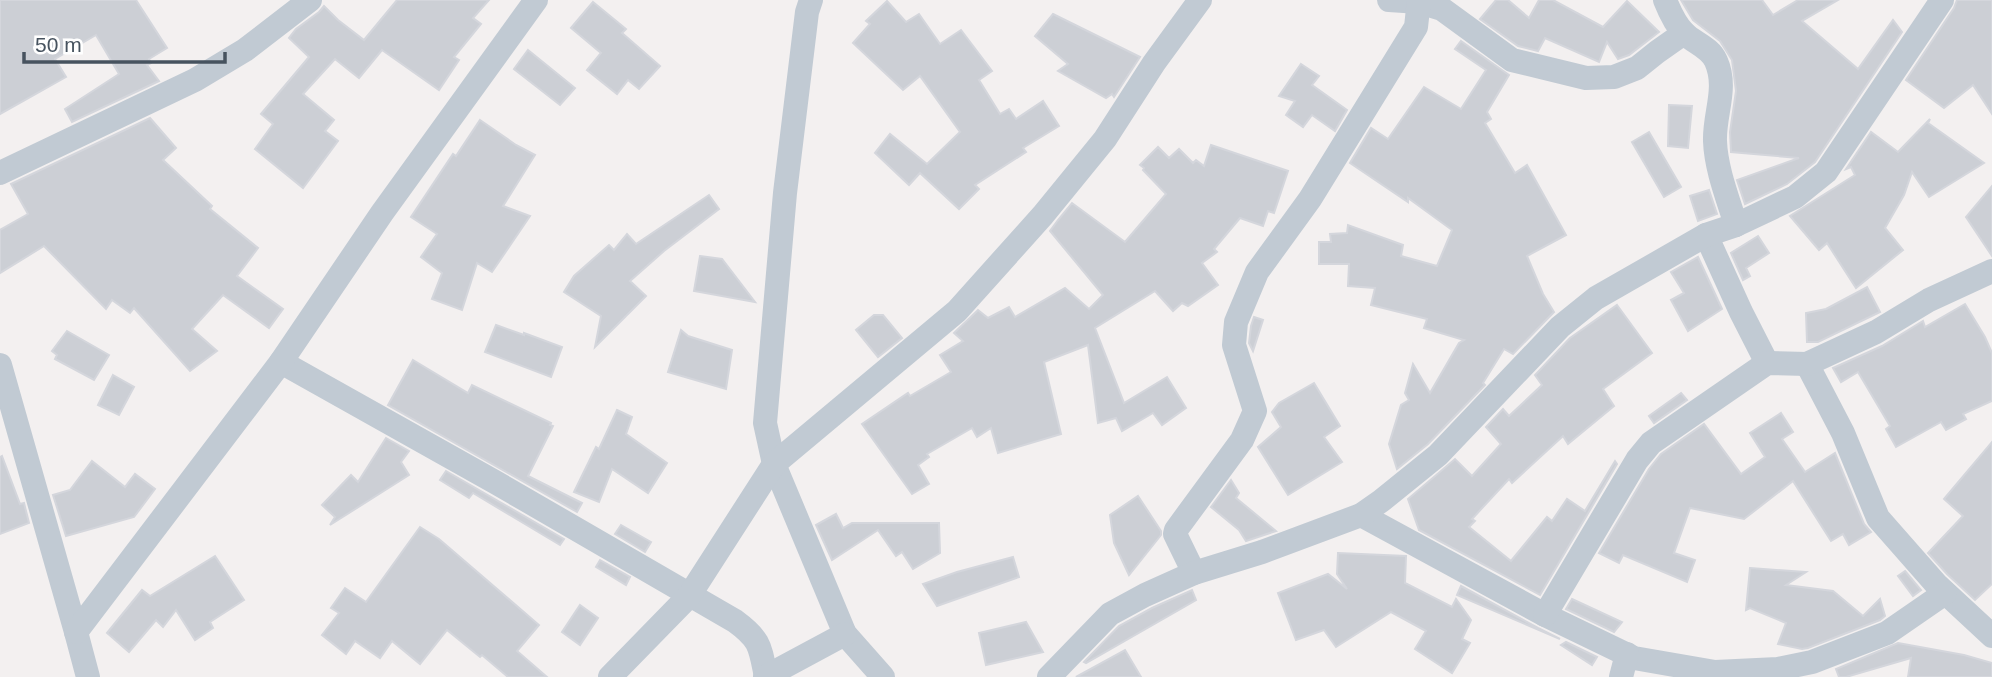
<svg xmlns="http://www.w3.org/2000/svg" width="1992" height="677" viewBox="0 0 1992 677" font-family="Arial,sans-serif">
	<rect width="100%" height="100%" fill="#f3f0f0"/>
	<g fill="#cccfd5" stroke="#d4d6dc" stroke-width="2">
		<polygon points="0,0 136,0 167,48 149,59 151,63 147,65 159,81 72,122 65,109 119,74 96,35 55,59 66,77 0,114"/>
		<polygon points="397,0 489,0 473,18 481,24 454,57 459,60 439,90 382,50 359,78 335,59 303,94 334,120 325,131 338,141 303,188 255,149 273,124 261,114 309,57 289,38 296,29 319,12 324,6 338,20 364,40"/>
		<polygon points="1496,0 1508,0 1529,18 1539,0 1553,0 1603,27 1627,1 1659,32 1629,55 1618,59 1607,42 1599,62 1545,38 1538,51 1518,46 1480,19"/>
		<polygon points="1681,0 1762,0 1773,15 1798,0 1838,0 1802,21 1858,69 1893,20 1902,32 1815,162 1787,184 1745,204 1737,180 1799,158 1731,152 1730,132 1736,91 1732,60 1720,41 1693,20"/>
		<polygon points="1957,0 1992,0 1992,114 1973,85 1944,108 1906,80 1954,8"/>
		<polygon points="887,1 906,22 919,14 940,44 961,30 992,71 979,80 1000,114 1009,109 1016,119 1043,101 1059,126 1023,148 1026,152 975,185 979,189 959,209 920,173 909,185 875,153 890,134 927,164 960,132 920,76 903,90 853,43 870,24 866,21"/>
		<polygon points="593,2 626,29 622,33 660,66 639,89 628,80 617,94 587,70 601,53 571,28"/>
		<polygon points="1053,14 1140,57 1114,97 1112,94 1106,98 1058,71 1068,64 1035,36"/>
		<polygon points="1461,41 1509,75 1487,112 1491,119 1485,123 1515,173 1527,165 1566,235 1527,256 1543,294 1554,312 1513,354 1504,349 1483,383 1485,385 1428,444 1397,469 1389,444 1401,405 1409,400 1405,393 1413,364 1430,393 1459,343 1464,340 1424,328 1427,319 1371,305 1375,288 1348,286 1349,264 1319,264 1319,242 1331,242 1330,234 1347,233 1348,225 1403,245 1401,256 1437,266 1452,230 1408,198 1408,202 1350,163 1371,128 1388,139 1424,87 1461,109 1486,70 1455,49"/>
		<polygon points="528,50 575,88 560,105 514,69"/>
		<polygon points="1301,64 1319,76 1312,85 1347,110 1335,131 1312,115 1303,127 1286,115 1295,101 1279,96"/>
		<polygon points="1669,105 1692,106 1688,148 1668,146"/>
		<polygon points="150,118 176,148 163,160 212,206 210,209 258,248 237,276 283,309 269,328 223,295 192,329 217,351 190,371 134,308 130,313 112,300 106,309 44,246 0,273 0,230 28,214 11,184"/>
		<polygon points="1930,119 1928,123 1984,163 1929,197 1912,172 1904,195 1885,228 1903,250 1856,288 1827,243 1819,250 1790,216 1855,175 1851,167 1846,169 1871,132 1898,152"/>
		<polygon points="480,120 516,145 535,155 503,206 530,216 492,272 477,263 462,310 432,299 442,273 421,257 437,234 411,217 453,154 456,156"/>
		<polygon points="1649,132 1681,187 1664,197 1632,142"/>
		<polygon points="1211,145 1288,171 1274,213 1268,211 1263,226 1240,218 1214,249 1217,252 1202,263 1218,285 1188,306 1182,303 1173,311 1155,291 1095,328 1124,403 1167,377 1186,408 1162,425 1153,413 1122,431 1116,418 1098,423 1088,345 1044,362 1061,434 998,453 991,428 977,437 972,428 927,454 929,457 918,465 929,484 912,494 862,424 908,393 910,396 951,372 940,355 963,341 954,333 978,310 988,318 1009,307 1015,317 1065,288 1089,309 1103,295 1050,231 1058,220 1072,203 1125,242 1166,194 1143,170 1144,168 1140,165 1158,147 1169,158 1179,149 1193,163 1196,160 1204,166"/>
		<polygon points="1992,186 1992,256 1966,217"/>
		<polygon points="1709,190 1717,214 1698,221 1690,196"/>
		<polygon points="709,195 719,209 664,251 630,281 646,296 595,347 601,316 564,292 574,276 609,245 614,250 627,234 636,244"/>
		<polygon points="1758,236 1769,253 1746,268 1750,276 1743,280 1731,253"/>
		<polygon points="700,256 722,259 755,302 694,291"/>
		<polygon points="1698,257 1722,309 1688,331 1671,300 1684,293 1671,272"/>
		<polygon points="1867,287 1880,312 1818,342 1807,342 1806,313 1826,309"/>
		<polygon points="1965,304 1985,337 1992,353 1992,401 1963,414 1966,419 1946,430 1941,422 1896,447 1886,429 1890,426 1858,372 1841,382 1833,368 1882,346 1923,321 1925,327"/>
		<polygon points="1617,305 1652,353 1603,389 1614,406 1568,444 1563,436 1512,483 1509,479 1472,519 1475,521 1469,527 1511,561 1547,517 1552,521 1567,499 1585,511 1615,461 1617,464 1540,595 1419,530 1408,499 1455,459 1472,476 1501,444 1486,427 1503,409 1509,416 1542,385 1535,375 1570,338"/>
		<polygon points="874,315 883,315 902,338 878,357 856,330"/>
		<polygon points="1254,317 1263,320 1253,351 1249,343 1251,326"/>
		<polygon points="496,325 524,335 524,333 562,347 551,377 485,352"/>
		<polygon points="681,330 688,336 732,350 726,389 668,372"/>
		<polygon points="67,331 109,355 94,380 55,359 57,355 52,351"/>
		<polygon points="413,360 468,393 472,385 551,423 550,425 553,426 528,476 582,503 577,512 388,405"/>
		<polygon points="113,375 134,387 119,415 98,405"/>
		<polygon points="1314,383 1340,426 1324,437 1342,462 1288,495 1258,447 1281,427 1272,412 1279,403"/>
		<polygon points="1681,393 1687,400 1654,423 1649,416"/>
		<polygon points="617,410 632,417 626,434 667,463 648,493 612,469 599,502 574,492 596,447 599,449"/>
		<polygon points="1781,413 1793,432 1782,439 1805,472 1835,453 1864,524 1871,532 1849,545 1843,534 1831,541 1793,481 1744,519 1690,508 1674,553 1695,560 1687,582 1623,555 1619,563 1599,553 1649,469 1661,454 1704,424 1741,474 1765,457 1750,433"/>
		<polygon points="386,438 409,451 401,462 409,475 330,525 335,517 322,505 351,475 358,482"/>
		<polygon points="1992,442 1992,584 1975,600 1947,574 1928,553 1963,516 1944,499"/>
		<polygon points="2,456 20,504 24,503 29,523 0,534 0,457"/>
		<polygon points="92,461 125,487 135,474 155,489 134,517 66,536 53,495 70,490"/>
		<polygon points="446,471 564,539 560,545 473,493 469,498 440,480"/>
		<polygon points="1231,480 1239,493 1236,498 1276,531 1246,541 1239,530 1211,507"/>
		<polygon points="1138,496 1161,531 1161,535 1129,575 1114,543 1110,515"/>
		<polygon points="836,514 843,528 852,523 939,523 940,553 913,569 902,552 896,556 878,530 832,560 816,525"/>
		<polygon points="621,525 651,542 645,552 615,534"/>
		<polygon points="420,527 439,539 539,625 517,651 547,677 508,677 482,655 480,657 447,630 420,664 392,641 380,658 355,641 346,654 322,635 339,613 331,608 345,588 366,602"/>
		<polygon points="1338,553 1406,556 1405,583 1452,607 1456,599 1471,620 1462,639 1470,643 1452,673 1415,649 1426,631 1391,612 1336,647 1324,630 1296,640 1278,593 1328,574 1347,589 1337,574"/>
		<polygon points="215,556 244,600 210,622 213,628 195,640 176,610 163,627 156,620 129,652 107,633 142,590 150,596"/>
		<polygon points="1013,557 1019,577 937,606 923,584 957,572"/>
		<polygon points="600,560 630,577 626,585 596,567"/>
		<polygon points="1750,568 1806,572 1786,585 1833,591 1863,616 1880,599 1885,616 1880,620 1808,648 1802,649 1778,644 1786,623 1750,608 1746,610"/>
		<polygon points="1905,571 1921,590 1913,596 1898,576"/>
		<polygon points="1461,586 1538,628 1560,639 1457,595"/>
		<polygon points="1192,590 1196,600 1086,663 1084,662 1119,626 1152,608"/>
		<polygon points="1572,599 1622,622 1614,632 1566,609"/>
		<polygon points="580,605 598,618 580,645 562,632"/>
		<polygon points="1026,622 1043,652 986,665 979,633"/>
		<polygon points="1566,642 1597,657 1592,665 1561,645"/>
		<polygon points="1898,643 1964,655 1992,663 1992,677 1908,677 1911,658 1846,677 1839,677 1836,669"/>
		<polygon points="1125,650 1141,677 1076,677"/>
	</g>
	<g fill="none" stroke-linecap="round" stroke-linejoin="round">
		<g stroke="#c1cad3" stroke-width="24">
			<polyline points="811,0 807,12 785,193 765,423 774,464 845,634 883,677"/>
			<polyline points="1389,0 1419,2 1442,9 1512,60 1586,78 1614,77 1637,68 1657,52 1684,33"/>
			<path d="M 1665,0 C 1669,10 1676,25 1684,33 C 1694,43 1710,47 1716,61 C 1728,88 1714,114 1715,141 C 1716,169 1728,199 1736,225"/>
			<polyline points="0,173 195,80 245,50 310,0"/>
			<polyline points="1706,235 1741,312 1767,363"/>
			<path d="M 281,362 L 495,482 L 735,621 C 761,640 760,647 766,677"/>
			<polyline points="1807,364 1843,433 1878,518 1936,584 1992,636"/>
			<polyline points="0,365 76,632 88,677"/>
			<polyline points="1361,515 1545,615 1634,658 1715,672 1778,669 1812,662 1887,633 1945,593"/>
			<polyline points="1194,573 1175,534 1176,530 1242,440 1255,411 1234,345 1236,322 1257,272 1310,199 1416,27 1419,0"/>
			<polyline points="1545,615 1637,460 1651,443 1767,363 1807,364 1876,332 1929,300 1992,271"/>
			<polyline points="76,632 281,362 382,213 536,0"/>
			<polyline points="610,677 689,596 774,464 957,311 1043,215 1105,139 1154,63 1200,0"/>
			<polyline points="765,677 845,634"/>
			<polyline points="1049,677 1110,614 1145,595 1194,573 1262,552 1361,515 1381,501 1438,455 1560,327 1596,298 1706,235 1736,225 1795,197 1826,172 1942,0"/>
			<polyline points="1621,677 1627,654"/>
		</g>
	</g>
	<path d="M24 52v10h201v-10" fill="none" stroke="#47535f" stroke-width="3.5"/>
	<text x="35" y="52" font-size="21" fill="#47535f" stroke="#ffffff" stroke-width="5" paint-order="stroke">50 m</text>
</svg>
